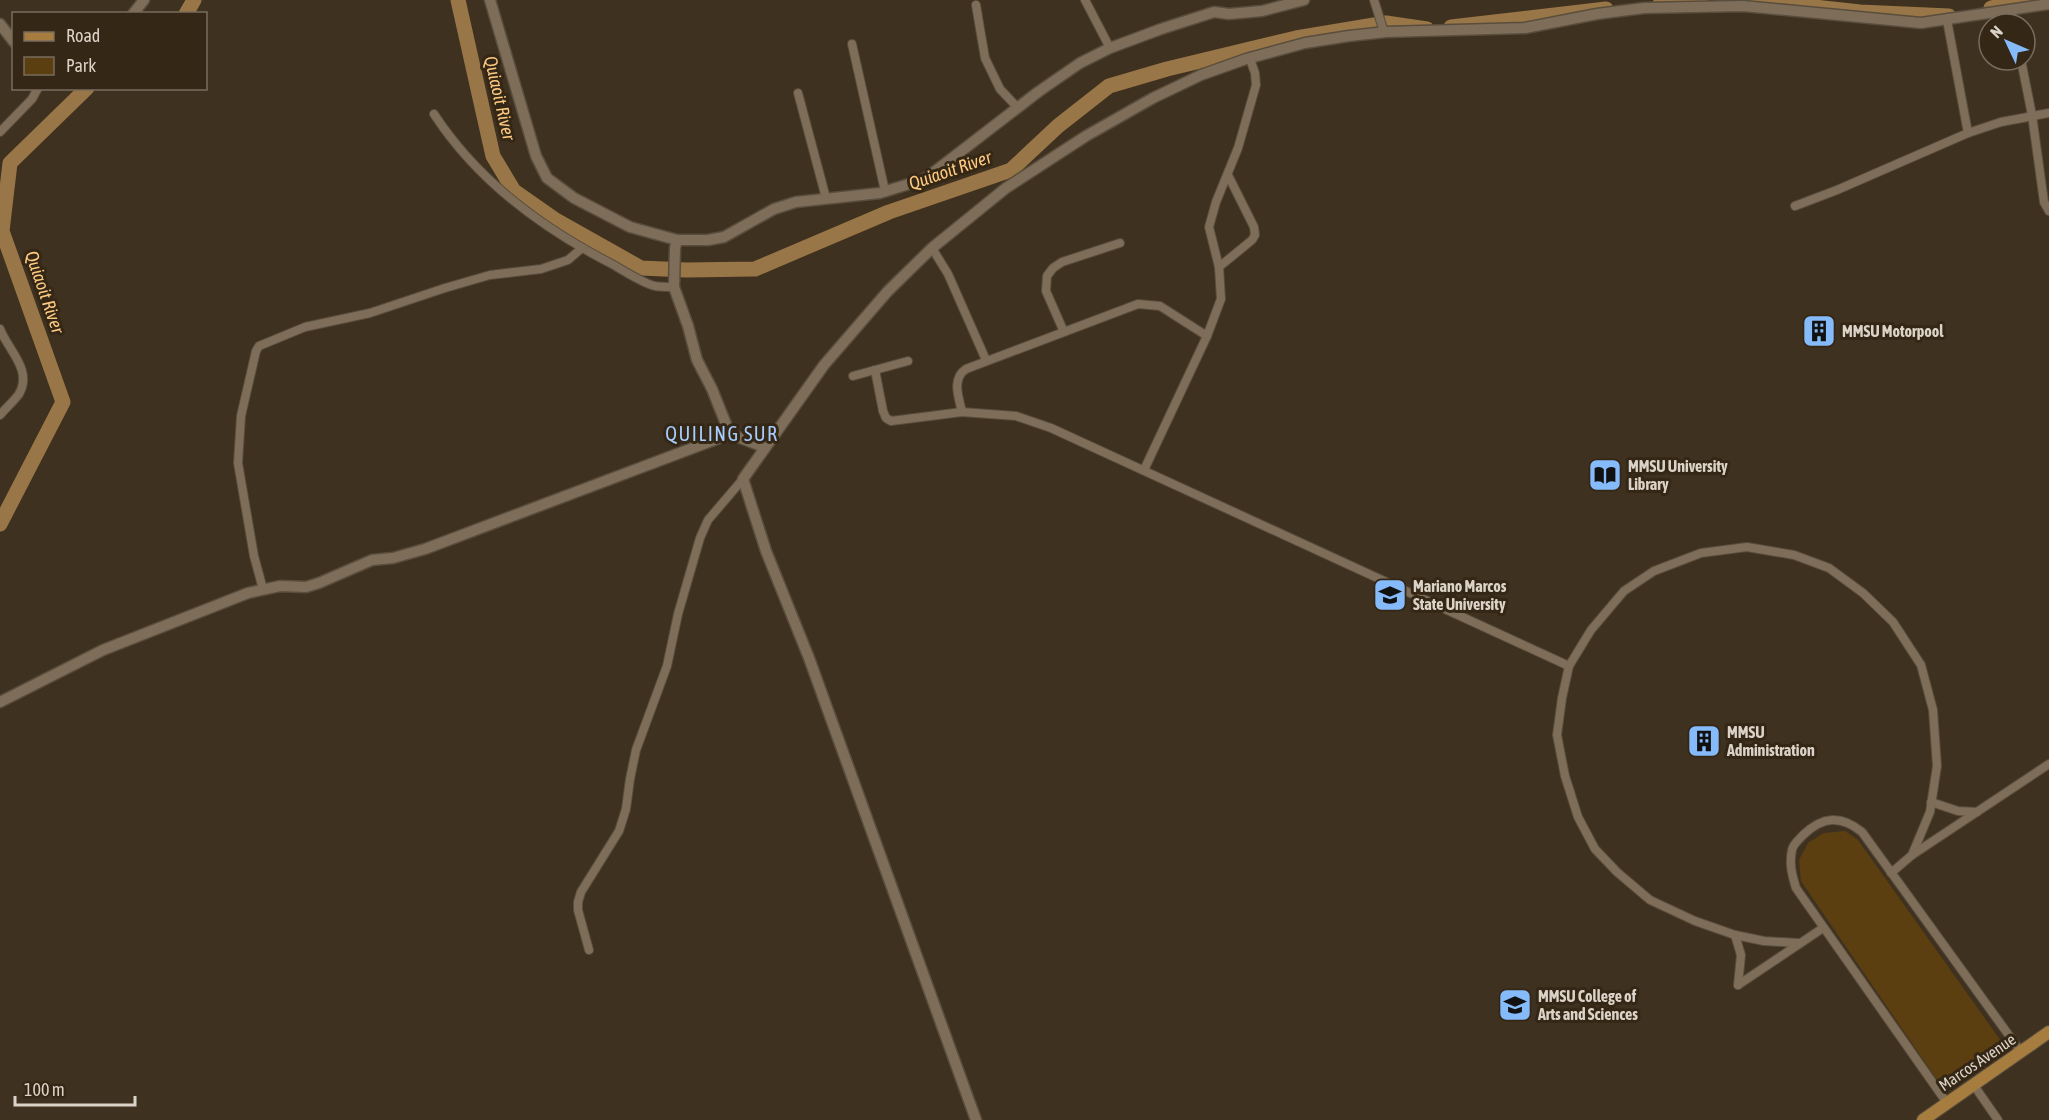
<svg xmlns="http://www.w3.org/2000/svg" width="2049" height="1120" viewBox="0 0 2049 1120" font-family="'Asap Condensed',sans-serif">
	<rect width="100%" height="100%" fill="#3f311f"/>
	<polygon fill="#5c3f11" points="1845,831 1858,840 2003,1044 1942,1087 1801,881 1799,860 1808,843 1824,833"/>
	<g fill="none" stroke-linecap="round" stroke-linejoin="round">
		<g stroke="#997647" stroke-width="15">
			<polyline points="458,0 493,156 514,191 554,219 641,268 686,270 755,269 889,212 1011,170 1058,126 1109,86 1167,69 1296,38 1386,23 1427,29"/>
			<polyline points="1751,0 1860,12 1949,16"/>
			<polyline points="1660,4 1701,0"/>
			<polyline points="1991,8 2026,0"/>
			<polyline points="186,14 194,0"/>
			<polyline points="1451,27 1606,9"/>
			<polyline points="0,524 63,402 2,231 10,163 87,88"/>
		</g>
		<defs>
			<g id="minor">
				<polyline points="1085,0 1110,48"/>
				<polyline points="1374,0 1384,32"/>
				<polyline points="976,5 985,58 1000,89 1018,108"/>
				<polyline points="2011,10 2014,24"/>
				<polyline points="852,44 885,191"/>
				<polyline points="2021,60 2032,115 2044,202 2049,211"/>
				<polyline points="798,93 826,198"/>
				<path d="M 434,114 C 477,180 542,228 610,263 C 623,270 642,283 655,286 C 661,287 668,287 674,287"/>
				<polyline points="0,132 32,99 38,88"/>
				<polyline points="1968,133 2001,122 2049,113"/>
				<polyline points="1795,206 1837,190 1968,133 1947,20"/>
				<polyline points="932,248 948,274 986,360"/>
				<polyline points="1219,267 1252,240 1255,235 1254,227 1228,175"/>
				<path d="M 0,329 C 8,350 33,370 19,394 C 14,401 6,408 0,415"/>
				<polyline points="1064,332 1046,291 1047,276 1053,268 1062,262 1120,243"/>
				<polyline points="875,370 883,411 886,418 891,421 962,412 1016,416 1051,428 1569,666"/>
				<polyline points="853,376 908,361"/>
				<path d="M 962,412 C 959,398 951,379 966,369 L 1138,304 L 1160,306 L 1207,336"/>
				<polyline points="1144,470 1207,336 1221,299 1219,267 1209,227 1216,202 1238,148 1256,85 1255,73 1250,59"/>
				<polyline points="263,589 254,556 238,463 241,416 256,351 259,346 305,327 370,313 445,288 490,275 541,269 568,260 582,248"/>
				<polyline points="1931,802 1958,811 1977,812"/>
				<polyline points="1891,873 1912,855 2049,764"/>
				<polyline points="1735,935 1741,955 1738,985"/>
				<polyline points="1798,943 1764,941 1735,935 1695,921 1650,900 1617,872 1595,849 1578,817 1565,776 1557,735 1562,698 1569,666 1591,630 1624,591 1654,571 1701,553 1747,547 1794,555 1829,568 1863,593 1893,622 1921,665 1933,710 1937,766 1930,812 1912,855"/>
				<polyline points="589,950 578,910 578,902 581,892 619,831 626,809 630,779 636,750 667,666 678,614 700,538 708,520 743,479"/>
				<polyline points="1738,985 1823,928"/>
				<polyline points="1973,1084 1998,1120"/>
				<path d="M 1947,1103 L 1796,888 C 1792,875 1789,864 1792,850 C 1793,844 1799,840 1803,835 C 1823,816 1841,815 1862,832 L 2021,1052"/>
			</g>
			<g id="tertiary">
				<polyline points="490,0 536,156 547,178 574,198 630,227 677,240 708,240 724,237 774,209 796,202 880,193 925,179 1038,92 1080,63 1110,48 1161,29 1214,12 1229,14 1262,11 1304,0"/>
				<polyline points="133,14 144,0"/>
				<polyline points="0,24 14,42"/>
				<polyline points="677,240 675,248 674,287 688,326 697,360 712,389 730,434"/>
				<polyline points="0,702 103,650 248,593 280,586 306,587 319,583 372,560 393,558 425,549 730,434 764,447"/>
				<polyline points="976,1120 809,658 766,551 743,479 824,365 888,291 932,248 1006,188 1086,136 1153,98 1201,75 1246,59 1305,43 1349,36 1386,32 1525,28 1597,14 1644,8 1743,6 1921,23 2049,4"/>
			</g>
			<polyline id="primary" points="1923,1120 2049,1032"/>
		</defs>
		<use href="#minor" stroke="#594d3d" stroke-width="10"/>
		<use href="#tertiary" stroke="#594d3d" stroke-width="13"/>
		<use href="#primary" stroke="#594d3d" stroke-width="14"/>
		<use href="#minor" stroke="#7e6e59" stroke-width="8"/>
		<use href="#tertiary" stroke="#7e6e59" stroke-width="10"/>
		<use href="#primary" stroke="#a67d3f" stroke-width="12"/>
	</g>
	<defs>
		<symbol id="building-square" viewBox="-11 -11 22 22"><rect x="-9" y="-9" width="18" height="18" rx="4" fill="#86bbfb" stroke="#352715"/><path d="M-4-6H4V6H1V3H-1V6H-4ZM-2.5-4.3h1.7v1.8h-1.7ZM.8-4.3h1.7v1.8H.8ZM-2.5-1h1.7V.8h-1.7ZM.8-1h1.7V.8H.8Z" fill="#111"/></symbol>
		<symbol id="library-square" viewBox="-11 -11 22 22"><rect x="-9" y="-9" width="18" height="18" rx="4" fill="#86bbfb" stroke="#352715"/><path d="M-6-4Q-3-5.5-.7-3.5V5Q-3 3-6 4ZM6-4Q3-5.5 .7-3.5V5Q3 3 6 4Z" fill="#111"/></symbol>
		<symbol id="university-square" viewBox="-11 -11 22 22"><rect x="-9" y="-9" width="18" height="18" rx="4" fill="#86bbfb" stroke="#352715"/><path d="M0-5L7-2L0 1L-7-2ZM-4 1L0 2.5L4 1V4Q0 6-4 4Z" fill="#111"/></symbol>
	</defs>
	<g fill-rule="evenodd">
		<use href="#building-square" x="1800" y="312" width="38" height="38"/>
		<use href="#library-square" x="1586" y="456" width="38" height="38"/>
		<use href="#university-square" x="1371" y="576" width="38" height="38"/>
		<use href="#building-square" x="1685" y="722" width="38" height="38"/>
		<use href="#university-square" x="1496" y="986" width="38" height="38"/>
	</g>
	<g text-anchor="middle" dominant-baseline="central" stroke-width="6" stroke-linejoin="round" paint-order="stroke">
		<g font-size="16" font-weight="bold" fill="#dcd3c8" stroke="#352715" text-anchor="start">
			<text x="1842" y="331">MMSU Motorpool</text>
			<text x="1628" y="466">MMSU University<tspan x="1628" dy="18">Library</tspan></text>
			<text x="1413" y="586">Mariano Marcos<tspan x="1413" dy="18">State University</tspan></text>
			<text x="1727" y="732">MMSU<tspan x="1727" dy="18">Administration</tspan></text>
			<text x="1538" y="996">MMSU College of<tspan x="1538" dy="18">Arts and Sciences</tspan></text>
		</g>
		<g font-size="16" fill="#dcd3c8" stroke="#352715">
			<text transform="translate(1977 1062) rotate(-34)">Marcos Avenue</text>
		</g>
		<g font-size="18" font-style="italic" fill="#feca82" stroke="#352715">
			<text transform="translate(500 98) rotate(77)">Quiaoit River</text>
			<text transform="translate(950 170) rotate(-19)">Quiaoit River</text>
			<text transform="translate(45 292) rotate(71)">Quiaoit River</text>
		</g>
		<g font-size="20" letter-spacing="1.5" fill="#a6cdfd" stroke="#352715">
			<text x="722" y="433">QUILING SUR</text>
		</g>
	</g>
	<rect x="12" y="12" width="195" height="78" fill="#352715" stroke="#786c5d" stroke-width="1.5"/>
	<rect x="24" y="32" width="30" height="9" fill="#a67d3f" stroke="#786c5d" stroke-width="1.5"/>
	<text x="66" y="42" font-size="18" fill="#dcd3c8">Road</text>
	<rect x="24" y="57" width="30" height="18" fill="#5c3f11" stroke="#786c5d" stroke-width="1.5"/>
	<text x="66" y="72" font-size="18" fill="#dcd3c8">Park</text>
	<g transform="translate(2007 42) rotate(314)"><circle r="28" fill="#352715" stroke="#786c5d" stroke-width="1.5"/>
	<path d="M0-4.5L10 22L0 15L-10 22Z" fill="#86bbfb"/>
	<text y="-9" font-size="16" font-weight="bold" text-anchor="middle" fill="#dcd3c8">N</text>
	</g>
	<path d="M15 1096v9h120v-9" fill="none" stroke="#dcd3c8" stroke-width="3"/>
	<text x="24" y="1096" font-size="18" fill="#dcd3c8" stroke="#352715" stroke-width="4.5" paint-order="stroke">100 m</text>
</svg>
